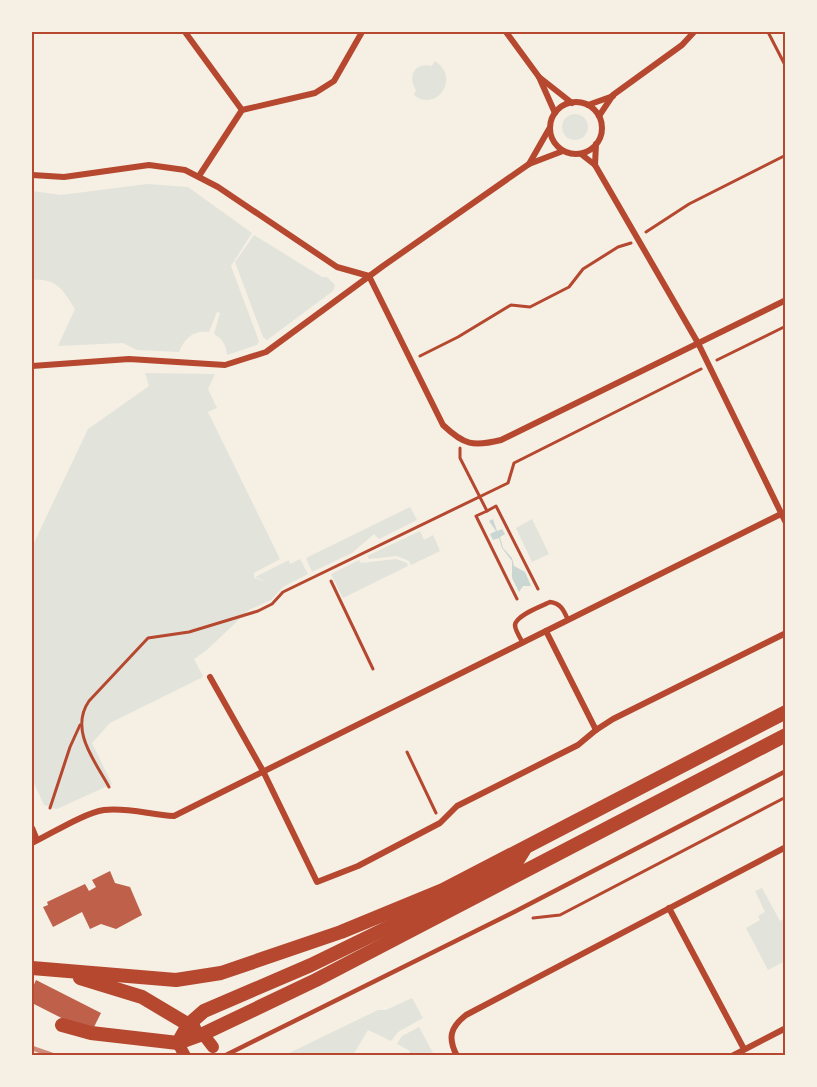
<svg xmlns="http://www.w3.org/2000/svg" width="817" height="1087" viewBox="0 0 817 1087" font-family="'Roboto Condensed',sans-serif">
	<rect width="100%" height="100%" fill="#f6efe4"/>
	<g fill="#e2e4dc">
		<path d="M 435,61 C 462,79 435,113 414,95 L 416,90 C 407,76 415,62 432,66 Z"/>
		<circle cx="575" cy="127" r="13"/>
		<path d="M 147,184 L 188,187 L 252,233 L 231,266 L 259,341 L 257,345 L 227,355 C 226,345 223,339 214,334 L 220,313 L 217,312 L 209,332 C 193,330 185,338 179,352 L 137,350 L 123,343 L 58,346 L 75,309 C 63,290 57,278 32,280 L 32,191 L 61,195 Z"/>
		<polygon points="254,235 322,277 327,277 335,285 333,291 267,340 263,337 235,262"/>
		<polygon points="145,373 215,374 208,389 217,408 208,412 280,559 254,573 254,578 268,582 255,577 289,560 290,564 300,559 308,574 283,587 271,600 249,610 208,649 194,659 203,676 201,678 110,723 92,743 112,784 57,809 44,805 32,779 32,547 88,429 149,386"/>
		<polygon points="410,507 417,520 379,539 374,534 352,553 312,572 306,558"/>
		<polygon points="532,519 549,554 532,562 516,528"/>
		<polygon points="420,531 424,540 433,535 440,551 411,565 409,561 397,556 369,559 367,556"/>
		<polygon points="396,559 407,563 408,566 343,598 331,574 359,560 361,563"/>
		<polygon points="762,888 780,921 785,918 785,961 768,970 746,928 760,920 758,916 765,912 755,891"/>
		<polygon points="412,998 423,1018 398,1032 391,1041 368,1030 353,1055 285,1055 378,1010 386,1010"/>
		<path d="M 419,1027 L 433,1053 C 427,1057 415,1057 409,1054 L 410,1051 L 397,1044 L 402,1036 Z"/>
	</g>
	<polygon fill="#c9d6d2" points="493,519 497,531 502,529 505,534 500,537 503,548 512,558 514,566 525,572 531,586 523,586 519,592 512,578 512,561 502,548 499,538 493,540 490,534 496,531 489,521"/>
	<g fill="#bf614a">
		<polygon points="110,871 115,883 130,887 142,915 116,929 101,924 90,929 82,912 53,927 43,907 48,905 47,902 85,884 89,891 96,887 92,880"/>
		<polygon points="36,980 101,1013 91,1033 32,1003 32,989"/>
	</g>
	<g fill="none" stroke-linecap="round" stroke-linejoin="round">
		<g stroke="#b5482f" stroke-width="3">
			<polyline points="768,32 786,67"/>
			<polyline points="646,232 689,204 786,155"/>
			<polyline points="420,356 458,337 511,305 530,307 569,287 583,269 618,247 631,243"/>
			<polyline points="717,360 786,326"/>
			<polyline points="460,448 460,458 487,511 496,506 538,589"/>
			<polyline points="487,511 476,516 517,599"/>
			<polyline points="331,581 373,669"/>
			<polyline points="407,752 436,813"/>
			<path d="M 109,787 C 95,761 69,730 89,701 L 148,638 L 189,632 L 258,611 L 272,604 L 283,592 L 508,483 L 514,463 L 701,369"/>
			<polyline points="50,808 70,747 80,725"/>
			<polyline points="533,918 560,915 786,797"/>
		</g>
		<g stroke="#b5482f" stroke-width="4.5">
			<path d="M 523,643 C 520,638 515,630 515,625 C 516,615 542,606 550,602 C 561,603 564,611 568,620"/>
			<polyline points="224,1056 516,911 786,771"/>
		</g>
		<g stroke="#b5482f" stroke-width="6">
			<polyline points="185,32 242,110"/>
			<polyline points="506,32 539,77 555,113"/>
			<polyline points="539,77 572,103"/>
			<circle cx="576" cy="128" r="26"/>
			<polyline points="588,105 613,96"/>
			<polyline points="599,116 613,95 682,45 694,32"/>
			<polyline points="581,154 595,165 698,343 786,523"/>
			<polyline points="529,164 549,129"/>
			<polyline points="595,165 596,144"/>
			<polyline points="32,175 64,177 149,165 185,170 218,187 337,267 369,276"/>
			<polyline points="199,176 242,110 315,93 334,81 362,32"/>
			<path d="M 369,276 L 443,425 C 464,445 473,447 501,440 L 786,300"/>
			<polyline points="32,366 129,359 225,365 266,352 383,266 529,164 563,151"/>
			<polyline points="546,631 596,730"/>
			<polyline points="210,677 263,771 317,882 358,866 440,823 457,806 578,745 596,730 613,719 786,633"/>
			<polyline points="32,828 37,840"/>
			<path d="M 32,843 C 51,834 84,813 104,810 C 127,807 151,815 174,816 L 781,514"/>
			<polyline points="669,908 744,1049"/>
			<path d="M 457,1056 C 447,1037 451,1027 466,1015 L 786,847"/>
			<polyline points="732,1056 786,1028"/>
		</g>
		<g stroke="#b5482f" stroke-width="12">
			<polyline points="203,1034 213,1047"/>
			<polyline points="178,1043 185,1056"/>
		</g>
		<g stroke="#b5482f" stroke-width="14">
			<polyline points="32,968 176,980 221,973 341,932 443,890 786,712"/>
			<polyline points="80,978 142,997 194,1028"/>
			<polyline points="62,1025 91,1033 178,1043 203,1034 316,980 786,735"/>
			<polyline points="178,1043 188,1025 204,1011 311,965 514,866 524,850"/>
		</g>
		<polyline stroke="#cf8b77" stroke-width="4.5" points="32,1048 55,1056"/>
	</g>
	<rect width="817" height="1087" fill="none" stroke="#f6efe4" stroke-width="66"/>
	<rect x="33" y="33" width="751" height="1021" fill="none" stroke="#b5482f" stroke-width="2"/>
</svg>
